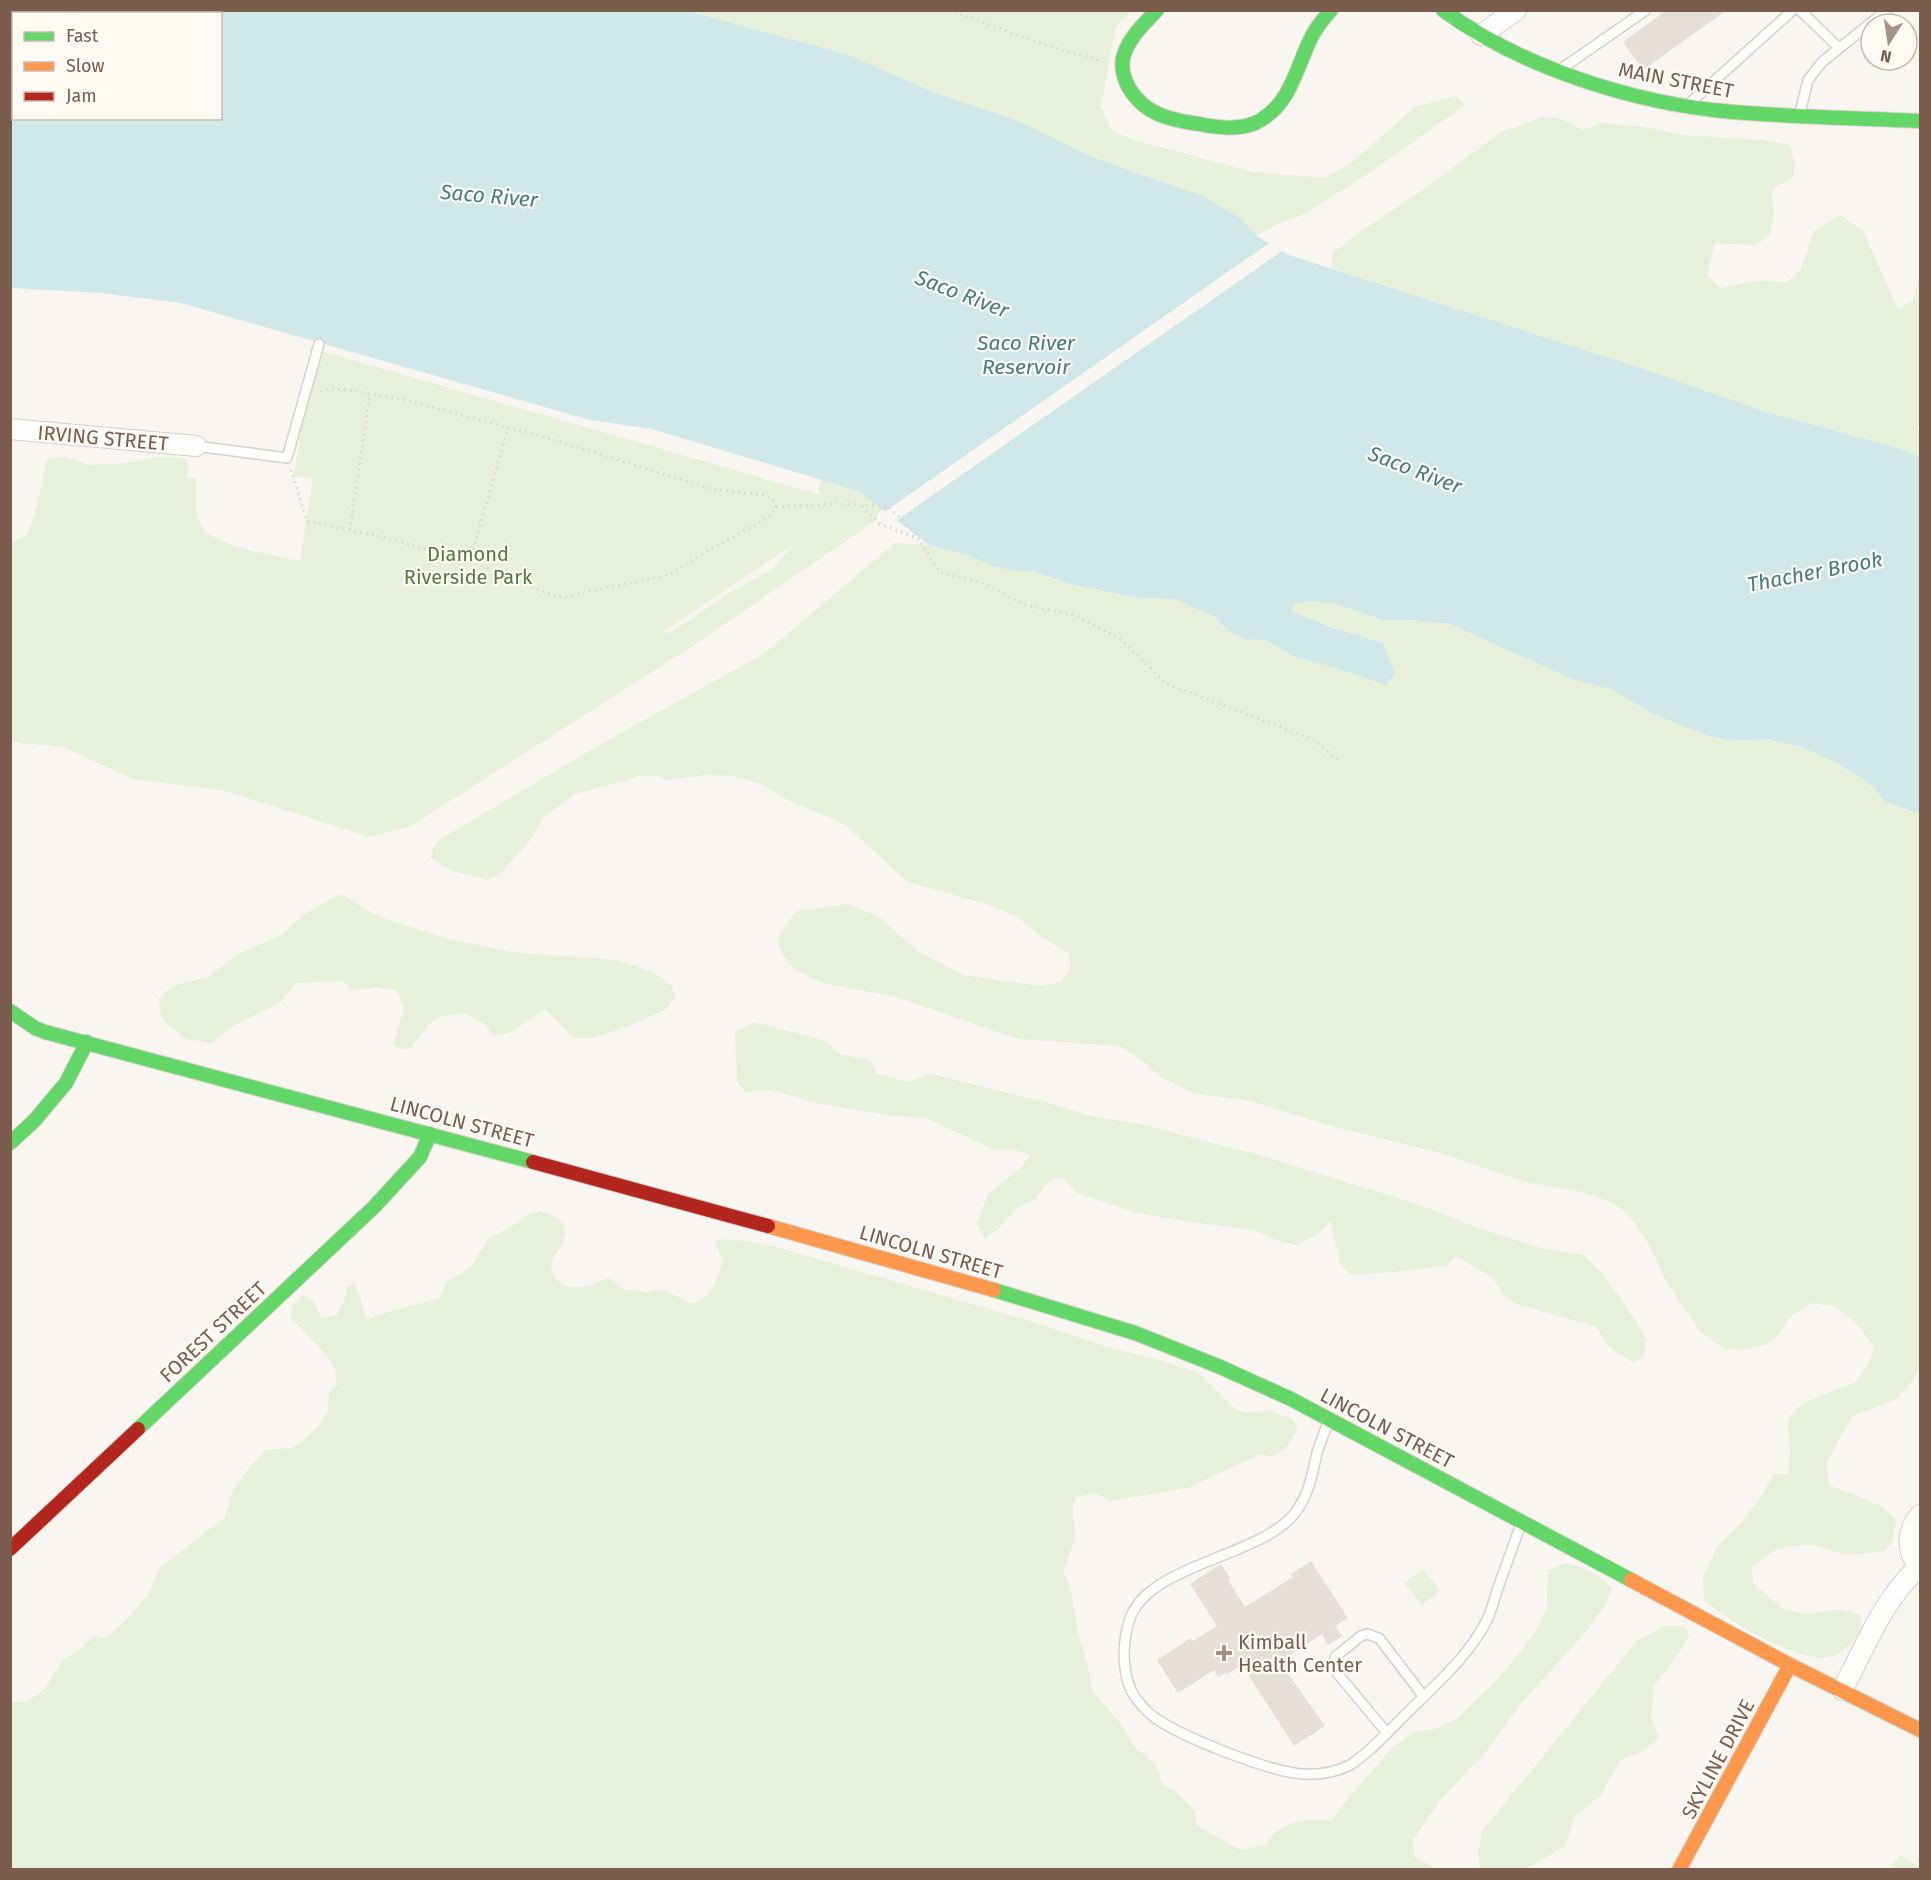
<svg xmlns="http://www.w3.org/2000/svg" width="1931" height="1880" viewBox="0 0 1931 1880" font-family="'Fira Sans',sans-serif">
	<rect width="100%" height="100%" fill="#f9f5f0"/>
	<g fill="#e7f0db" fill-rule="evenodd">
		<polygon points="688,11 1132,11 1116,26 1101,106 1112,131 1134,140 1253,172 1325,178 1350,164 1415,107 1455,96 1465,105 1372,171 1306,213 1274,226 1257,236 1240,218 1203,196 1094,158 1016,120 933,92 849,55"/>
		<polygon points="1543,117 1561,119 1583,130 1601,123 1645,127 1682,135 1762,140 1790,145 1795,163 1794,177 1777,186 1772,192 1774,216 1769,236 1756,245 1715,243 1707,275 1721,288 1756,281 1787,282 1801,269 1814,231 1840,215 1863,231 1898,309 1913,300 1920,274 1920,417 1918,429 1920,429 1920,457 1897,448 1760,410 1644,369 1331,268 1333,253 1350,239 1427,187 1501,132"/>
		<path d="M 321,351 L 821,495 L 818,489 L 823,473 L 888,501 L 872,523 L 688,649 L 409,827 L 369,837 L 226,791 L 133,779 L 63,747 L 20,743 L 11,739 L 11,543 L 27,535 L 38,502 L 47,459 L 65,457 L 90,465 L 129,463 L 157,457 L 185,458 L 189,468 L 186,477 L 196,478 C 196,493 193,516 203,528 C 217,547 277,556 300,561 L 313,478 L 294,476 L 303,416 ZM 794,544 L 771,570 L 731,592 L 670,633 L 663,632 Z"/>
		<path d="M 895,543 L 929,545 L 970,556 L 992,566 L 1014,571 L 1032,571 L 1073,585 L 1098,590 L 1139,598 L 1174,599 L 1213,616 L 1230,632 L 1245,639 L 1266,641 L 1295,657 L 1336,668 L 1386,685 L 1383,643 L 1330,627 L 1292,611 L 1294,604 L 1310,601 L 1334,603 L 1382,620 L 1411,620 L 1450,624 L 1572,679 L 1613,690 L 1653,714 L 1709,735 L 1734,741 L 1765,739 L 1798,746 L 1836,762 L 1871,785 L 1886,802 L 1920,814 L 1920,1367 L 1912,1381 L 1895,1400 L 1852,1416 L 1826,1464 L 1829,1485 L 1881,1506 L 1896,1520 L 1893,1541 L 1885,1551 L 1846,1555 L 1813,1545 L 1792,1546 L 1773,1551 L 1752,1567 L 1753,1583 L 1783,1609 L 1808,1614 L 1840,1609 L 1860,1615 L 1863,1632 C 1853,1640 1843,1654 1830,1657 C 1799,1664 1727,1620 1704,1600 L 1703,1578 L 1717,1547 L 1741,1523 L 1760,1498 L 1774,1474 L 1788,1474 L 1790,1450 L 1788,1424 L 1791,1414 L 1804,1403 L 1856,1382 L 1869,1363 L 1874,1347 L 1857,1324 L 1835,1306 L 1811,1303 L 1789,1318 L 1779,1334 L 1766,1345 L 1742,1350 L 1723,1348 L 1700,1331 L 1667,1283 L 1649,1245 L 1631,1218 L 1614,1203 L 1583,1192 L 1525,1182 L 1441,1153 L 1338,1128 L 1247,1100 L 1196,1094 L 1162,1078 L 1140,1059 L 1119,1046 L 1018,1039 L 899,998 L 823,983 L 795,970 L 782,954 L 777,938 L 796,911 L 848,904 L 881,918 L 916,950 L 964,975 L 1041,986 L 1061,982 L 1071,966 L 1069,953 L 1042,937 L 1016,916 L 983,903 L 908,882 L 844,824 L 788,800 L 761,784 L 732,776 L 706,775 L 667,780 L 658,776 L 638,776 L 624,781 L 575,794 L 545,816 L 529,842 L 516,856 L 498,876 L 487,880 L 455,872 L 438,863 L 430,857 L 434,847 L 442,838 L 610,739 L 765,653 Z"/>
		<polygon points="339,894 354,901 364,909 383,918 445,938 511,952 617,960 653,972 671,985 676,998 666,1009 636,1023 593,1038 574,1038 545,1009 510,1033 493,1036 486,1025 466,1013 440,1016 429,1024 411,1048 402,1050 393,1045 404,1009 397,991 377,987 353,990 343,981 296,983 280,1003 231,1027 212,1043 186,1039 162,1019 158,999 173,986 208,977 238,954 282,935 303,915"/>
		<polygon points="754,1022 826,1041 840,1054 871,1061 876,1073 908,1082 931,1074 1046,1102 1091,1116 1139,1124 1256,1154 1423,1206 1478,1228 1545,1249 1584,1255 1598,1269 1619,1296 1647,1339 1644,1355 1635,1363 1611,1349 1596,1327 1517,1304 1504,1296 1492,1277 1456,1256 1446,1266 1393,1272 1350,1275 1340,1263 1330,1221 1317,1235 1296,1245 1271,1238 1253,1230 1176,1220 1134,1212 1077,1193 1062,1177 1046,1183 1037,1198 1017,1208 999,1228 984,1239 977,1224 988,1194 1019,1169 1031,1155 1012,1149 995,1150 926,1118 891,1116 817,1103 771,1090 745,1092 737,1082 735,1032"/>
		<path d="M 540,1211 C 548,1214 560,1217 564,1226 C 572,1248 536,1260 559,1282 C 572,1294 594,1283 609,1278 L 623,1289 L 648,1292 L 656,1289 L 670,1293 L 692,1304 C 714,1296 719,1278 723,1257 L 718,1251 L 715,1240 C 739,1238 761,1244 783,1249 L 1027,1320 L 1104,1346 L 1159,1360 L 1199,1373 L 1236,1410 L 1251,1413 L 1268,1410 L 1292,1419 L 1298,1429 L 1285,1449 L 1272,1457 L 1261,1454 L 1188,1488 L 1111,1501 L 1095,1493 L 1076,1497 C 1069,1515 1077,1521 1074,1539 C 1072,1549 1067,1560 1063,1571 L 1070,1586 L 1078,1632 L 1088,1666 L 1092,1691 L 1120,1723 L 1135,1747 L 1156,1765 L 1163,1785 L 1176,1792 L 1195,1812 L 1196,1825 L 1241,1850 L 1267,1844 C 1280,1820 1306,1818 1332,1820 L 1346,1801 L 1390,1750 L 1413,1732 L 1435,1729 L 1457,1719 L 1498,1679 L 1534,1635 L 1547,1608 L 1548,1571 C 1552,1569 1557,1565 1561,1565 C 1580,1561 1599,1577 1612,1588 L 1607,1602 L 1585,1633 L 1521,1703 L 1489,1748 L 1440,1800 L 1413,1840 L 1415,1857 L 1430,1865 L 1433,1869 L 11,1869 L 10,1702 L 27,1702 L 45,1689 L 62,1660 L 81,1649 L 94,1636 L 107,1638 L 131,1615 L 148,1595 L 160,1568 L 225,1517 L 233,1490 L 254,1462 L 265,1450 L 292,1448 L 305,1439 L 320,1425 L 328,1410 L 329,1392 L 337,1386 L 335,1370 L 328,1357 L 291,1318 L 292,1306 L 303,1295 L 314,1302 L 321,1318 L 336,1316 L 344,1302 L 347,1287 L 354,1283 C 362,1295 361,1307 368,1319 C 391,1309 416,1306 439,1298 L 446,1282 L 470,1268 L 489,1238 L 510,1228 L 525,1216 Z"/>
		<polygon points="1423,1569 1440,1591 1422,1605 1404,1583"/>
		<polygon points="1665,1626 1684,1626 1689,1635 1681,1650 1654,1686 1651,1716 1659,1738 1641,1752 1620,1760 1601,1795 1575,1816 1565,1846 1526,1869 1480,1869 1478,1854 1482,1831 1637,1641"/>
		<polygon points="1900,1855 1920,1867 1920,1869 1889,1869"/>
	</g>
	<path fill="#d0e8ea" fill-rule="evenodd" d="M 10,11 L 688,11 L 849,55 L 933,92 L 1016,120 L 1094,158 L 1203,196 L 1240,218 L 1257,236 L 1289,255 L 1644,369 L 1760,410 L 1897,448 L 1920,457 L 1920,814 L 1886,802 L 1871,785 L 1836,762 L 1798,746 L 1765,739 L 1734,741 L 1709,736 L 1653,714 L 1613,690 L 1572,679 L 1450,624 L 1411,620 L 1382,620 L 1334,603 L 1310,601 L 1294,604 L 1292,611 L 1330,627 L 1383,643 L 1395,674 L 1386,685 L 1336,668 L 1295,657 L 1267,641 L 1245,639 L 1230,632 L 1213,616 L 1174,599 L 1139,598 L 1073,585 L 1032,571 L 1014,571 L 992,566 L 970,556 L 929,545 L 858,491 L 652,429 L 590,420 L 181,303 L 102,293 L 11,288 ZM 14,14 L 220,14 L 220,118 L 14,118 Z"/>
	<polygon fill="#f9f5f0" points="1272,241 1285,249 894,522 883,513"/>
	<g fill="#e6ded7">
		<polygon points="1667,10 1727,10 1643,70 1623,42"/>
		<polygon points="1311,1561 1348,1618 1335,1626 1342,1636 1328,1645 1322,1634 1282,1660 1286,1667 1284,1668 1325,1726 1294,1746 1242,1665 1226,1675 1225,1673 1218,1677 1214,1670 1178,1693 1157,1660 1191,1638 1193,1641 1217,1626 1190,1584 1221,1564 1230,1578 1228,1580 1245,1607 1293,1577 1291,1574"/>
	</g>
	<g fill="none" stroke-linecap="round" stroke-linejoin="round">
		<defs>
			<g id="lane">
				<polyline points="1800,10 1839,48"/>
				<polyline points="1564,67 1646,10"/>
				<polyline points="1692,101 1793,10"/>
				<polyline points="1800,113 1808,80 1822,62 1887,10"/>
				<polyline points="196,446 287,458 319,344"/>
				<path d="M 1328,1423 C 1324,1433 1320,1443 1317,1453 C 1312,1475 1309,1495 1295,1513 C 1259,1559 1141,1564 1128,1625 C 1122,1648 1122,1677 1135,1697 C 1140,1704 1147,1712 1154,1717 C 1181,1737 1270,1772 1303,1774 C 1318,1775 1335,1772 1348,1766 C 1366,1756 1388,1732 1403,1717 C 1433,1687 1468,1658 1487,1620 C 1492,1609 1495,1596 1499,1585 C 1506,1565 1514,1544 1521,1524"/>
				<polyline points="1387,1733 1338,1674 1335,1668 1335,1657 1361,1636 1367,1634 1379,1638 1424,1697"/>
			</g>
			<g id="street">
				<polyline points="1481,35 1516,10"/>
				<polyline points="10,429 196,446"/>
				<path d="M 1920,1515 C 1906,1532 1906,1551 1920,1568"/>
				<path d="M 1842,1690 C 1865,1648 1883,1599 1919,1567"/>
			</g>
			<g id="fast">
				<path d="M 1157,10 C 1144,24 1128,38 1123,58 C 1121,69 1124,79 1129,88 C 1145,115 1171,120 1199,124 C 1219,128 1243,131 1261,120 C 1292,101 1297,65 1312,36 C 1317,26 1324,18 1331,10"/>
				<path d="M 1443,10 C 1522,68 1636,104 1733,112 C 1795,117 1858,118 1920,121"/>
				<polyline points="10,1011 35,1028 45,1032 533,1162"/>
				<polyline points="10,1143 34,1121 66,1083 87,1042"/>
				<polyline points="994,1290 1135,1333 1218,1366 1291,1399 1631,1580"/>
				<polyline points="138,1429 374,1207 420,1157 430,1134"/>
			</g>
			<g id="slow">
				<polyline points="768,1226 994,1290"/>
				<polyline points="1631,1580 1790,1665 1920,1730"/>
				<polyline points="1679,1870 1790,1665"/>
			</g>
			<g id="jam">
				<polyline points="533,1162 768,1226"/>
				<polyline points="10,1549 138,1429"/>
			</g>
		</defs>
		<use href="#lane" stroke="#d7d1cb" stroke-width="12"/>
		<use href="#street" stroke="#d7d1cb" stroke-width="22"/>
		<use href="#fast" stroke="#d9d2cb" stroke-width="16"/>
		<use href="#slow" stroke="#d9d2cb" stroke-width="16"/>
		<use href="#jam" stroke="#d9d2cb" stroke-width="16"/>
		<g stroke="#dcd5d0" stroke-width="3" stroke-dasharray="1.5 4.5" stroke-linecap="butt">
			<polyline points="949,10 1048,46 1101,61"/>
			<polyline points="291,470 307,521 378,536 470,561 555,596 566,597 585,592 669,575 697,557 771,516 776,507 773,500 764,495 712,489 544,437 410,401 349,390 326,389 318,393"/>
			<polyline points="862,506 880,524 917,538"/>
			<polyline points="776,507 837,504 888,506 913,531 940,572 988,585 1024,605 1075,615 1123,641 1167,684 1313,739 1339,762"/>
			<polyline points="350,530 370,394"/>
			<polyline points="470,561 508,428"/>
		</g>
		<use href="#lane" stroke="#fefefd" stroke-width="9"/>
		<use href="#street" stroke="#fefefd" stroke-width="20"/>
		<use href="#fast" stroke="#63d668" stroke-width="14"/>
		<use href="#slow" stroke="#ff974d" stroke-width="14"/>
		<use href="#jam" stroke="#b3261e" stroke-width="14"/>
	</g>
	<path fill="#a69286" stroke="#fffaf3" stroke-width="2" d="M1221 1644h6v6h6v6h-6v6h-6v-6h-6v-6h6z"/>
	<g text-anchor="middle" dominant-baseline="central" stroke-width="4.5" stroke-linejoin="round" paint-order="stroke">
		<g font-size="20" fill="#7a5c4d" stroke="#fffaf3">
			<text transform="translate(1676 80) rotate(11)">MAIN STREET</text>
			<text transform="translate(103 438) rotate(5)">IRVING STREET</text>
			<text transform="translate(462 1122) rotate(15)">LINCOLN STREET</text>
			<text transform="translate(931 1252) rotate(16)">LINCOLN STREET</text>
			<text transform="translate(213 1332) rotate(-43)">FOREST STREET</text>
			<text transform="translate(1387 1428) rotate(28)">LINCOLN STREET</text>
			<text transform="translate(1718 1759) rotate(-62)">SKYLINE DRIVE</text>
		</g>
		<g font-size="20" fill="#537a41" stroke="#fffaf3">
			<text x="468" y="554">Diamond<tspan x="468" dy="23">Riverside Park</tspan></text>
		</g>
		<g font-size="20" fill="#7a5c4d" stroke="#fffaf3" text-anchor="start">
			<text x="1238" y="1642">Kimball<tspan x="1238" dy="23">Health Center</tspan></text>
		</g>
		<g font-size="21" font-style="italic" fill="#437c86" stroke="#fffaf3">
			<text transform="translate(489 196) rotate(5)">Saco River</text>
			<text transform="translate(962 294) rotate(21)">Saco River</text>
			<text x="1026" y="343">Saco River<tspan x="1026" dy="24">Reservoir</tspan></text>
			<text transform="translate(1415 470) rotate(21)">Saco River</text>
			<text transform="translate(1815 572) rotate(-11)">Thacher Brook</text>
		</g>
	</g>
	<rect width="1931" height="1880" fill="none" stroke="#7a5c4d" stroke-width="24"/>
	<rect x="12" y="12" width="210" height="108" fill="#fffaf3" stroke="#cabbb1" stroke-width="1.5"/>
	<rect x="24" y="32" width="30" height="9" fill="#63d668" stroke="#cabbb1" stroke-width="1.5"/>
	<text x="66" y="42" font-size="18" fill="#7a5c4d">Fast</text>
	<rect x="24" y="62" width="30" height="9" fill="#ff974d" stroke="#cabbb1" stroke-width="1.5"/>
	<text x="66" y="72" font-size="18" fill="#7a5c4d">Slow</text>
	<rect x="24" y="92" width="30" height="9" fill="#b3261e" stroke="#cabbb1" stroke-width="1.5"/>
	<text x="66" y="102" font-size="18" fill="#7a5c4d">Jam</text>
	<g transform="translate(1889 42) rotate(192)"><circle r="28" fill="#fffaf3" stroke="#cabbb1" stroke-width="1.5"/>
	<path d="M0-4.5L10 22L0 15L-10 22Z" fill="#a69286"/>
	<text y="-9" font-size="16" font-weight="bold" text-anchor="middle" fill="#7a5c4d">N</text>
	</g>
</svg>
